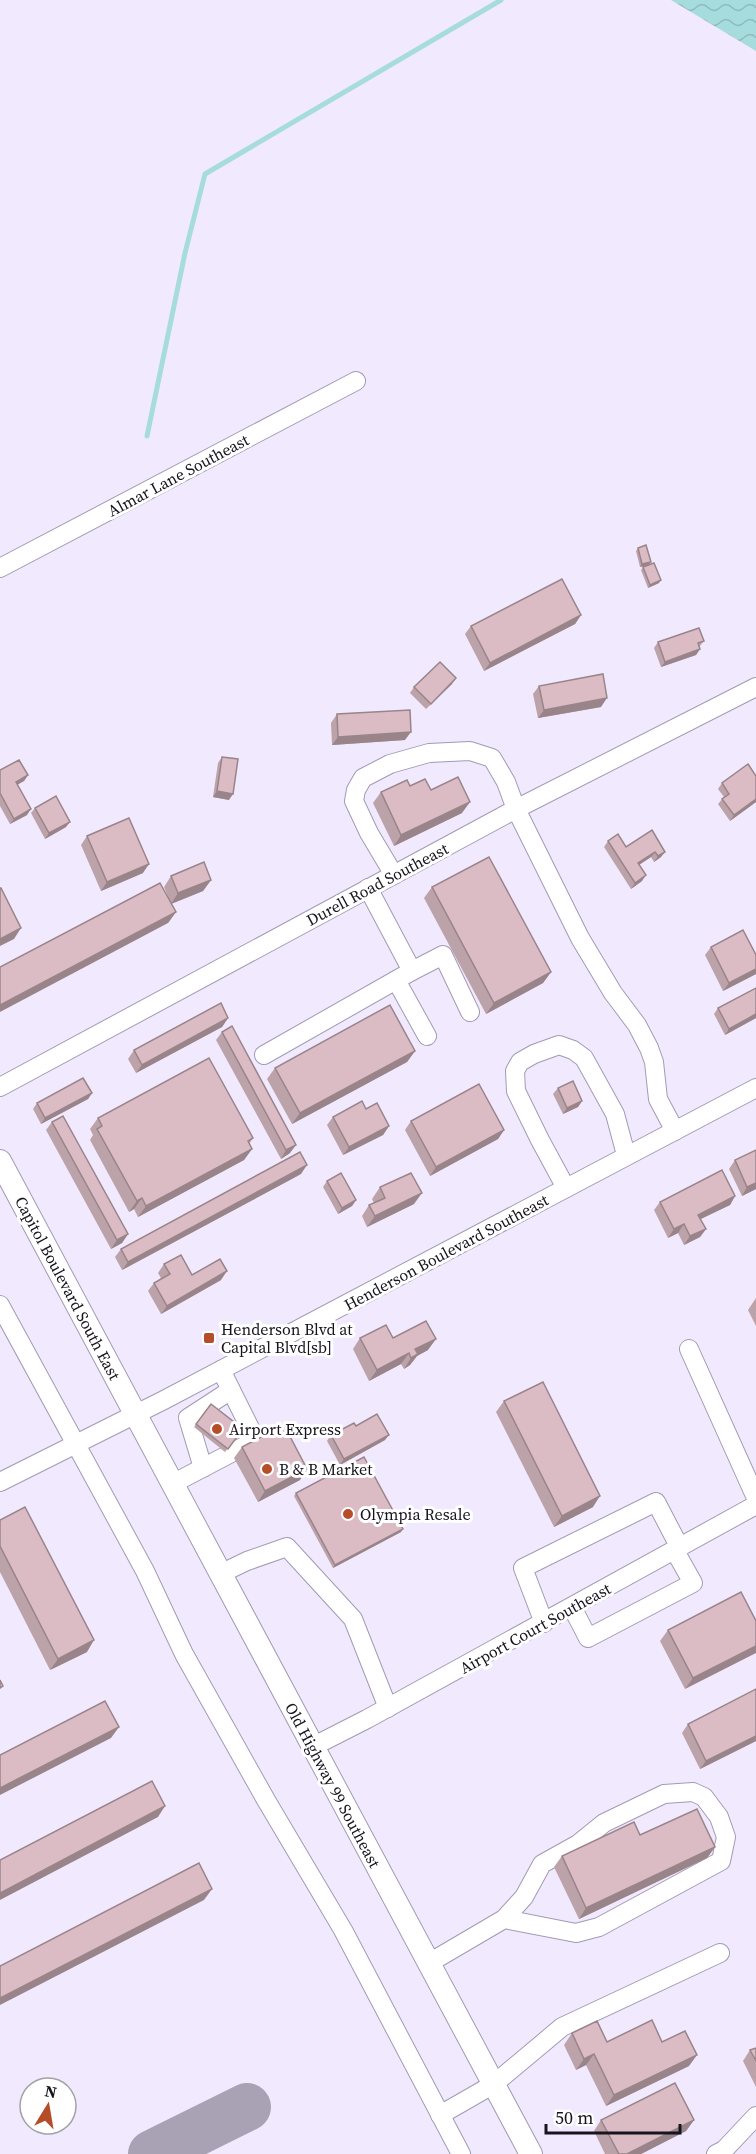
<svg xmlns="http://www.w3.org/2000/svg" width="756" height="2154" viewBox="0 0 756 2154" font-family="'Source Serif 4',serif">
	<defs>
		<pattern id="water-waves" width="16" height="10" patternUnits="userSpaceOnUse" patternTransform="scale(1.5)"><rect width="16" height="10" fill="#a6dcdd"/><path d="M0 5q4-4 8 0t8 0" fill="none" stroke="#8ebcbd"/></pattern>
	</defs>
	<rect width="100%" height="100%" fill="#f1eaff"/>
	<polygon fill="url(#water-waves)" points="671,0 756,0 756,51"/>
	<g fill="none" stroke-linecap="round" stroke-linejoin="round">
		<polyline stroke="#a6dcdd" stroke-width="5" points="147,436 185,253 205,174 501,0"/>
		<polyline stroke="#a8a2b4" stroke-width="48" points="152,2154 247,2107"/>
		<defs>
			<g id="minor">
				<polyline points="0,568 356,381"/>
				<polyline points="394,875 369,833 354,801 356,790 363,778 390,764 429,753 470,751 492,758 506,782 516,809 580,938 613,993 637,1025 649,1048 654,1062 658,1099 675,1131"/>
				<polyline points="368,888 412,971 443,955 470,1012"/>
				<polyline points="396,980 427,1036"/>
				<polyline points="264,1055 412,971"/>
				<polyline points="0,1087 516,809 756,687"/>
				<polyline points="566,1188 540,1140 516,1091 515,1071 520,1062 534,1054 559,1045 573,1050 584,1058 615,1114 626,1155"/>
				<polyline points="0,1305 145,1571 184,1654 266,1800 343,1930 461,2154"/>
				<polyline points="689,1349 756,1498"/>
				<polyline points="203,1468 188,1418 231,1390"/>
				<polyline points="0,1482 164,1400 756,1088"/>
				<polyline points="172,1484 256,1440 221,1370"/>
				<polyline points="220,1574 247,1561 287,1547 353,1619 388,1708"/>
				<polyline points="572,1607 588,1638 693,1583 675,1551"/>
				<polyline points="544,1623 523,1568 656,1502 680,1548"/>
				<polyline points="312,1747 367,1719 756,1505"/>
				<polyline points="429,1963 504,1919 576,1933 599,1927 721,1861 726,1837 719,1817 704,1797 693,1792 664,1794 604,1823 578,1844 542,1864 524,1897 504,1919"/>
				<polyline points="440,2115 494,2084 562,2027 720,1953"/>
				<polyline points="716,2154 724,2150 756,2116"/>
			</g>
			<polyline id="major" points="0,1161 531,2154"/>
		</defs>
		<use href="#minor" stroke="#a29ab3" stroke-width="20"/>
		<use href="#major" stroke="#a29ab3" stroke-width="24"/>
		<use href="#minor" stroke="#fff" stroke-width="18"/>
		<use href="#major" stroke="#fff" stroke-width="22"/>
	</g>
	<g fill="#bca2a9">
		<polygon points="638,548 649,565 659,583 648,588 641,570 643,567 648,565 640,567 636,551"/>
		<polygon points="581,615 575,624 484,671 465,634 471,626"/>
		<polygon points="704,641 699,647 700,649 696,655 661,667 654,648 658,642"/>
		<polygon points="452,684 426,709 410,693 414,687"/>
		<polygon points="539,686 601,707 538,718 533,694"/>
		<polygon points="337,714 405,740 332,745 331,723"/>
		<polygon points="222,757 229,800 213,797 218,763"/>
		<polygon points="0,770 28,775 24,781 17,784 27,815 10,824 0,806"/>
		<polygon points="756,776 756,802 730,821 718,804 724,797 718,789 722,783"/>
		<polygon points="410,786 431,790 462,813 394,846 373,803 381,792"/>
		<polygon points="35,808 66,827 45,839 31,813"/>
		<polygon points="652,830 661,857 654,862 651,857 639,865 642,881 631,889 604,847 608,841 626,847"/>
		<polygon points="87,836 143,873 101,891 81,845"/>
		<polygon points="171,876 211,880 203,891 171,904 176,912 168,923 169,899 164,887"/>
		<polygon points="432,887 551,972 543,983 486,1014 424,898"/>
		<polygon points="711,947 756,955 756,974 723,991 705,955"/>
		<polygon points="718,1008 756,1018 725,1035 714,1014"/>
		<polygon points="228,1018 222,1027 136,1073 128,1059 134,1050"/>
		<polygon points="222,1032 290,1153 281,1159 216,1040"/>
		<polygon points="415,1051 407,1062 292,1124 267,1079 275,1068"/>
		<polygon points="558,1088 582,1101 578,1107 563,1114 553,1094"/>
		<polygon points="92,1093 88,1099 41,1124 33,1109 37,1103"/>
		<polygon points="333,1117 389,1126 383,1135 343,1155 327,1125"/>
		<polygon points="98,1118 253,1138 249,1144 252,1149 244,1160 138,1217 134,1209 129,1212 90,1140 93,1135 90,1129"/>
		<polygon points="411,1121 504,1130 498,1139 430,1176 405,1130"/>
		<polygon points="52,1122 128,1234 122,1243 111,1249 46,1130"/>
		<polygon points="735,1160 756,1189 742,1196 729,1169"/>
		<polygon points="301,1174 122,1270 115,1257 121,1249"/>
		<polygon points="327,1181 356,1200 352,1206 338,1214 323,1187"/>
		<polygon points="380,1187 414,1204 367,1227 362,1216 369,1205 374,1203 372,1199"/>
		<polygon points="735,1196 730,1205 701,1219 706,1229 700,1237 684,1245 678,1233 668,1238 654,1210 660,1202"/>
		<polygon points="164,1264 192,1275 221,1280 161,1314 148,1291 154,1283 161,1278 158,1273"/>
		<polygon points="756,1298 756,1326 748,1310"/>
		<polygon points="360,1338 393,1338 428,1350 417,1356 410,1365 404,1369 401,1364 369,1381 353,1349"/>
		<polygon points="504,1401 593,1507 554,1527 496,1412"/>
		<polygon points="211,1404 243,1429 225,1452 194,1427"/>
		<polygon points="356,1426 385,1440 340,1465 327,1441 331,1435"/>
		<polygon points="242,1447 300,1480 258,1502 234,1458"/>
		<polygon points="296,1493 401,1532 333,1568 294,1496"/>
		<polygon points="0,1520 87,1652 50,1670 0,1572"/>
		<polygon points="756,1621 685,1689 660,1641 668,1630"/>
		<polygon points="688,1724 756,1741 700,1769 682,1733"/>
		<polygon points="640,1835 715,1847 707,1858 579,1919 554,1867 562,1856"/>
		<polygon points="572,2033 607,2042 662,2042 689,2066 606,2106 586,2065 576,2070 564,2045"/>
		<polygon points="756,2048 756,2087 743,2061 750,2050"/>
		<polygon points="601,2120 694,2120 686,2131 641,2154 605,2154 594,2131"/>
	</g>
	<g fill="#99848a">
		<polygon points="651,562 649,565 640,567 642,564"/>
		<polygon points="661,580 659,583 648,588 650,585"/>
		<polygon points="581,615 575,624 484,671 490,663"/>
		<polygon points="700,649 696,655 661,667 665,662"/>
		<polygon points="456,678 452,684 426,709 431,704"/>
		<polygon points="607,698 601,707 538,718 544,710"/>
		<polygon points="411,732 405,740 332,745 338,737"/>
		<polygon points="28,775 24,781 12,788 16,782"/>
		<polygon points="217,791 233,794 229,800 213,797"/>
		<polygon points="756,799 756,802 730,821 734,815"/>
		<polygon points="470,802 462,813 394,846 401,835"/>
		<polygon points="31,809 27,815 10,824 14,819"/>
		<polygon points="70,822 66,827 45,839 49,833"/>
		<polygon points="655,852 651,857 634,868 638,863"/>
		<polygon points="665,852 661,857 654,862 658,856"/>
		<polygon points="149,864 143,873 101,891 107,882"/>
		<polygon points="646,875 642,881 631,889 635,883"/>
		<polygon points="211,880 203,891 171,904 178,893"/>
		<polygon points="176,912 168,923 0,1012 0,1005"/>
		<polygon points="21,928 14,939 0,946 0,939"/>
		<polygon points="756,969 756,974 723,991 729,983"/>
		<polygon points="551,972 543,983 486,1014 494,1003"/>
		<polygon points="756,1014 756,1018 725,1035 729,1029"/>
		<polygon points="228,1018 222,1027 136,1073 142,1065"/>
		<polygon points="415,1051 407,1062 292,1124 300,1113"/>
		<polygon points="92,1093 88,1099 41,1124 45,1118"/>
		<polygon points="582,1101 578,1107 563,1114 567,1108"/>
		<polygon points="389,1126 383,1135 343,1155 349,1147"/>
		<polygon points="504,1130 498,1139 430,1176 436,1167"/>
		<polygon points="296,1145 290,1153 281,1159 286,1150"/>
		<polygon points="252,1149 244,1160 138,1217 146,1206"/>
		<polygon points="307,1165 301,1174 122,1270 128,1262"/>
		<polygon points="756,1183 756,1189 742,1196 747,1187"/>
		<polygon points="422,1193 414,1204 367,1227 375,1216"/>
		<polygon points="735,1196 730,1205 692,1223 698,1215"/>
		<polygon points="142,1198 134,1209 129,1212 137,1201"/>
		<polygon points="356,1200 352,1206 338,1214 342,1208"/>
		<polygon points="684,1224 678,1233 668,1238 674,1229"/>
		<polygon points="706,1229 700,1237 684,1245 690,1236"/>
		<polygon points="128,1234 122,1243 111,1249 117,1240"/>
		<polygon points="227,1271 221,1280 161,1314 167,1306"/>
		<polygon points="436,1339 428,1350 417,1356 410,1365 404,1369 411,1358 415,1349"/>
		<polygon points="409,1353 401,1364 369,1381 377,1370"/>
		<polygon points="389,1435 385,1440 340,1465 344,1459"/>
		<polygon points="307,1469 300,1480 258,1502 265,1491"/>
		<polygon points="600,1496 593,1507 554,1527 562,1516"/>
		<polygon points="403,1529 401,1532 333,1568 335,1565"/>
		<polygon points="94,1640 87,1652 50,1670 58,1659"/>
		<polygon points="756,1646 756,1653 685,1689 693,1678"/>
		<polygon points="119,1727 111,1738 0,1795 0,1788"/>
		<polygon points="756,1736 756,1741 700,1769 706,1761"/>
		<polygon points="165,1806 158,1817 0,1900 0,1893"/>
		<polygon points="715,1847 707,1858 579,1919 586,1908"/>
		<polygon points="212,1889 204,1900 0,2005 0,1998"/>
		<polygon points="594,2054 586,2065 576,2070 584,2059"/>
		<polygon points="697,2055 689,2066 606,2106 614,2095"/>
		<polygon points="694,2120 686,2131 641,2154 627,2154"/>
	</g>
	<g fill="#dbbcc5" stroke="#99848a" stroke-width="1.5">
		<polygon points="646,545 651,562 642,564 638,548"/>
		<polygon points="654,563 661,580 650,585 643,567"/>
		<polygon points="562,579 581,615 490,663 471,626"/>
		<polygon points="699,628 704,641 698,643 700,649 665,662 658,642"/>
		<polygon points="440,662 456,678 431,704 414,687"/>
		<polygon points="603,674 607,698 544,710 539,686"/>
		<polygon points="410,710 411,732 338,737 337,714"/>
		<polygon points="222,757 238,759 233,794 217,791"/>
		<polygon points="19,760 28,775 16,782 31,809 14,819 0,793 0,770"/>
		<polygon points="748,764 756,776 756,799 734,815 722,799 729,794 722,783"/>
		<polygon points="458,777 470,802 401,835 381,792 407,780 410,786 425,779 431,790"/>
		<polygon points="56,796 70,822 49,833 35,808"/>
		<polygon points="129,818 149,864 107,882 87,836"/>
		<polygon points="652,830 665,852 658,856 655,852 638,863 646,875 635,883 608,841 618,834 626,847"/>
		<polygon points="489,857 551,972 494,1003 432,887"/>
		<polygon points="204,862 211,880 178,893 171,876"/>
		<polygon points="160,883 176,912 0,1005 0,967"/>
		<polygon points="0,888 1,888 21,928 0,939"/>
		<polygon points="743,930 756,955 756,969 729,983 711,947"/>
		<polygon points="756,988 756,1014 729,1029 718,1008"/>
		<polygon points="221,1003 228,1018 142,1065 134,1050"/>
		<polygon points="390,1005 415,1051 300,1113 275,1068"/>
		<polygon points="232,1026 296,1145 286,1150 222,1032"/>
		<polygon points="209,1058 253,1138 248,1141 252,1149 146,1206 142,1198 137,1201 97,1129 102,1126 98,1118"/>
		<polygon points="83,1078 92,1093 45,1118 37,1103"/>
		<polygon points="573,1081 582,1101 567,1108 558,1088"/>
		<polygon points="479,1084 504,1130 436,1167 411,1121"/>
		<polygon points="362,1101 366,1109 377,1103 389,1126 349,1147 333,1117"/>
		<polygon points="63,1116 128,1234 117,1240 52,1122"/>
		<polygon points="756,1150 756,1183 747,1187 735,1160"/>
		<polygon points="300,1152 307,1165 128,1262 121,1249"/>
		<polygon points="722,1170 735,1196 698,1215 706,1229 690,1236 684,1224 674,1229 660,1202"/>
		<polygon points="341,1173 356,1200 342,1208 327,1181"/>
		<polygon points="411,1173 422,1193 375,1216 369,1205 385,1198 380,1187"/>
		<polygon points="181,1255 192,1275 220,1259 227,1271 167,1306 154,1283 170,1274 164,1264"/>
		<polygon points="426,1321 436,1339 415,1349 418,1354 411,1358 409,1353 377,1370 360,1338 386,1325 393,1338"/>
		<polygon points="543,1382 600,1496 562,1516 504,1401"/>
		<polygon points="211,1404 243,1429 228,1449 196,1424"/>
		<polygon points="377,1414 389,1435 344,1459 331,1435 354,1423 356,1426"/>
		<polygon points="284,1425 307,1469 265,1491 242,1447"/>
		<polygon points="364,1457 403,1529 335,1565 296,1493"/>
		<polygon points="25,1507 94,1640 58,1659 0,1546 0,1520"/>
		<polygon points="741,1592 756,1621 756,1646 693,1678 668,1630"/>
		<polygon points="0,1680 3,1686 0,1688"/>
		<polygon points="756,1689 756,1736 706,1761 688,1724"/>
		<polygon points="105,1701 119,1727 0,1788 0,1755"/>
		<polygon points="152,1781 165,1806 0,1893 0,1860"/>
		<polygon points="697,1809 715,1847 586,1908 562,1856 634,1822 640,1835"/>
		<polygon points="199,1863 212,1889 0,1998 0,1966"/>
		<polygon points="652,2020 662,2042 685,2031 697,2055 614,2095 594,2054 584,2059 572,2033 597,2021 607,2042"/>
		<polygon points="756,2048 756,2061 750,2050"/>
		<polygon points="675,2083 694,2120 627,2154 619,2154 601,2120"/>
	</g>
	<g fill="#b54d29" stroke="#fff" stroke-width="2">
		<rect x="203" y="1332" width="12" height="12" rx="3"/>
		<circle cx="217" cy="1429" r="6"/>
		<circle cx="267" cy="1469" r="6"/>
		<circle cx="348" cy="1514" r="6"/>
	</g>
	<g text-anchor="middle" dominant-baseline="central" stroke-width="6" stroke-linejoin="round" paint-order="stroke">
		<g font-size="16" fill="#17141d" stroke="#fff">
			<text transform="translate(178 475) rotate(-28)">Almar Lane Southeast</text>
			<text transform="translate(377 884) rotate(-28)">Durell Road Southeast</text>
			<text transform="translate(446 1252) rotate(-28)">Henderson Boulevard Southeast</text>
			<text transform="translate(68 1288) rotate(62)">Capitol Boulevard South East</text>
			<text transform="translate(535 1628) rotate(-29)">Airport Court Southeast</text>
			<text transform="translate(333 1785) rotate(62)">Old Highway 99 Southeast</text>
		</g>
		<g font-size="16" fill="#17141d" stroke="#fff" text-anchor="start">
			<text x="221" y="1329">Henderson Blvd at<tspan x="221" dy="18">Capital Blvd[sb]</tspan></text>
			<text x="229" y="1429">Airport Express</text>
			<text x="279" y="1469">B &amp; B Market</text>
			<text x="360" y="1514">Olympia Resale</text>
		</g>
	</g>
	<g transform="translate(48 2106) rotate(11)"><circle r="28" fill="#ffffff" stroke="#a2a1a5" stroke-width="1.5"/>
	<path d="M0-4.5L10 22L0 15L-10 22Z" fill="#b54d29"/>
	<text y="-9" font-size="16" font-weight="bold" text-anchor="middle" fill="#17141d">N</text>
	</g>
	<path d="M546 2124v9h134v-9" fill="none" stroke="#17141d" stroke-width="3"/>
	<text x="555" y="2124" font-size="18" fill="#17141d" stroke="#ffffff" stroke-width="4.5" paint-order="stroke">50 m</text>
</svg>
